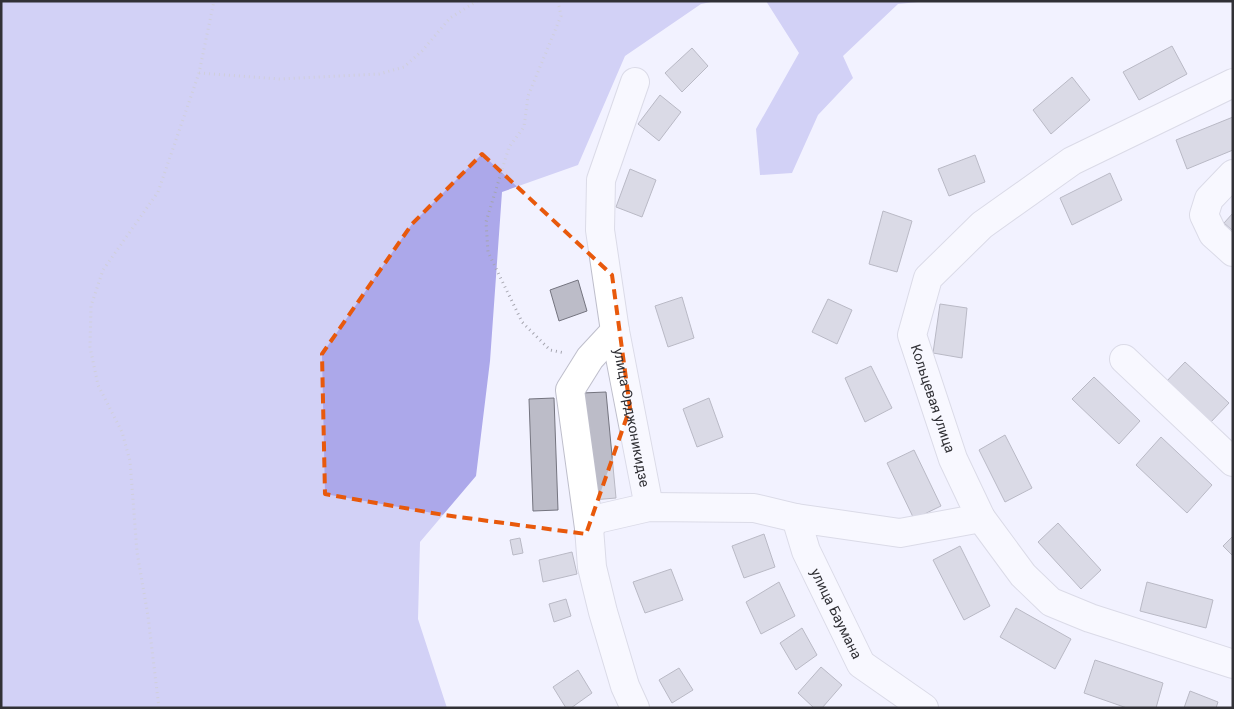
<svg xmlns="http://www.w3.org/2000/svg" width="1234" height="709" viewBox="0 0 1234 709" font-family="Roboto,sans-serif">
	<rect width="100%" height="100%" fill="#f2f2ff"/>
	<g fill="#aca8ea">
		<polygon points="1,1 716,1 701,4 625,56 578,165 502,192 490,361 476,476 420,542 418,619 447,708 1,708"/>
		<polygon points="766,1 928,1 898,4 843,56 853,78 818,115 792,173 760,175 756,129 799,53"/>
	</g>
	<g fill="#bcbcc8" stroke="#74747f">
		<polygon points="1172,46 1187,74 1139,100 1123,72"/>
		<polygon points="692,48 708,66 682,92 665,73"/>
		<polygon points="1072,77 1090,100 1051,134 1033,110"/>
		<polygon points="660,95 681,112 659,141 638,124"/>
		<polygon points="1233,117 1233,150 1187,169 1176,140"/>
		<polygon points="975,155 985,182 949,196 938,169"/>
		<polygon points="630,169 656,180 642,217 616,207"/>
		<polygon points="1110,173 1122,200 1072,225 1060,198"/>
		<polygon points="883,211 912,221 897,272 869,264"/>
		<polygon points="1233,213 1233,231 1224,223"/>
		<polygon points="578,280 587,311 559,321 550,290"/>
		<polygon points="682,297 694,338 668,347 655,306"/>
		<polygon points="828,299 852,310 837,344 812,332"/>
		<polygon points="940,304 967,308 962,358 933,353"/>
		<polygon points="1185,362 1229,403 1209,424 1164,384"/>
		<polygon points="871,366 892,408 865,422 845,378"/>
		<polygon points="1094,377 1140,421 1119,444 1072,399"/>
		<polygon points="606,392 616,498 592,500 582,393"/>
		<polygon points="554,398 558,510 533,511 529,399"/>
		<polygon points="709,398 723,437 697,447 683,409"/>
		<polygon points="1005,435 1032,488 1005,502 979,450"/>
		<polygon points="1161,437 1212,485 1187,513 1136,465"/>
		<polygon points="914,450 941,506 914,519 887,463"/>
		<polygon points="1058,523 1101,570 1081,589 1038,542"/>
		<polygon points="764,534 775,567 744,578 732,546"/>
		<polygon points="1233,536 1233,556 1223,546"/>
		<polygon points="520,538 523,553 513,555 510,540"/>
		<polygon points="960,546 990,606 964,620 933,560"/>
		<polygon points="572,552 577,574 543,582 539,560"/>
		<polygon points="671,569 683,600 645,613 633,582"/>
		<polygon points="779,582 795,616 761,634 746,602"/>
		<polygon points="1147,582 1213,600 1206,628 1140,611"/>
		<polygon points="566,599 571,616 554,622 549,604"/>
		<polygon points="1016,608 1071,639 1055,669 1000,637"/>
		<polygon points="802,628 817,655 796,670 780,643"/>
		<polygon points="1095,660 1163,683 1156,708 1127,708 1084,693"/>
		<polygon points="821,667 842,685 822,708 814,708 798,693"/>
		<polygon points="679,668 693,690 672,703 659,680"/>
		<polygon points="578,670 592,693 571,708 566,708 553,687"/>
		<polygon points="1190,691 1218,702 1216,708 1184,708"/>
	</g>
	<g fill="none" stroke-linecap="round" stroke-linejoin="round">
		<defs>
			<g id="minor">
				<path id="s1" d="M 635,82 L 601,180 L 600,230 L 615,331 L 649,507"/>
				<path id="s2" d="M 1233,83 L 1072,161 L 982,225 L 928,278 L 912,335 L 953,459 L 981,518 L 1023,575 L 1051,602 L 1090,618 L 1233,664"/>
				<polyline points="1233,174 1209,199 1204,215 1213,234 1233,252"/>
				<polyline points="1124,359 1233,462"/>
				<path id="s3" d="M 796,518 L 806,551 L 861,664 L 924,708"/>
				<polyline points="589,528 570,390 590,358 615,331"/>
				<polyline points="635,708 625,686 603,612 592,567 589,528 597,519 649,507 754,508 796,518 900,533 981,518"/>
			</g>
		</defs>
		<use href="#minor" stroke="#bebecb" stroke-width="30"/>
		<g stroke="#a5a5af" stroke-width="3" stroke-dasharray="1 4" stroke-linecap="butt">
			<polyline points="558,1 561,16 528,96 524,127 509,147 486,222 488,252 522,322 550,350 565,353"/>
			<polyline points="199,73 280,79 379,74 404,67 422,51 450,18 477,1"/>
			<polyline points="159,708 148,616 137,552 130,461 122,432 98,385 90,347 91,306 103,270 158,192 199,73 214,1"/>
		</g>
		<use href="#minor" stroke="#fff" stroke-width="28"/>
	</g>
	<path d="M0 0H1234V709H0ZM 482,154 L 612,275 L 630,408 L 586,534 L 444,515 L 325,494 L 322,354 L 412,224 Z" fill="#f2f2ff" fill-opacity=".55" fill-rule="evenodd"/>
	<path fill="none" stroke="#e8590c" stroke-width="4" stroke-dasharray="10 6" stroke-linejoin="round" d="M 482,154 L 612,275 L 630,408 L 586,534 L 444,515 L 325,494 L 322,354 L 412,224 Z"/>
	<g text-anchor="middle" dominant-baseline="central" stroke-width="4" stroke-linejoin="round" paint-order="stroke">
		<g font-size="14" fill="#313136" stroke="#fff">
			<text stroke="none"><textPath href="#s2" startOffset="491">Кольцевая улица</textPath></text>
			<text stroke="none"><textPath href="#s1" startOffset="344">улица Орджоникидзе</textPath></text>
			<text stroke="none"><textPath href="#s3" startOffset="104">улица Баумана</textPath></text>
		</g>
	</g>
	<rect width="1234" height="709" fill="none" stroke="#313136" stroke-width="5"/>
</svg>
